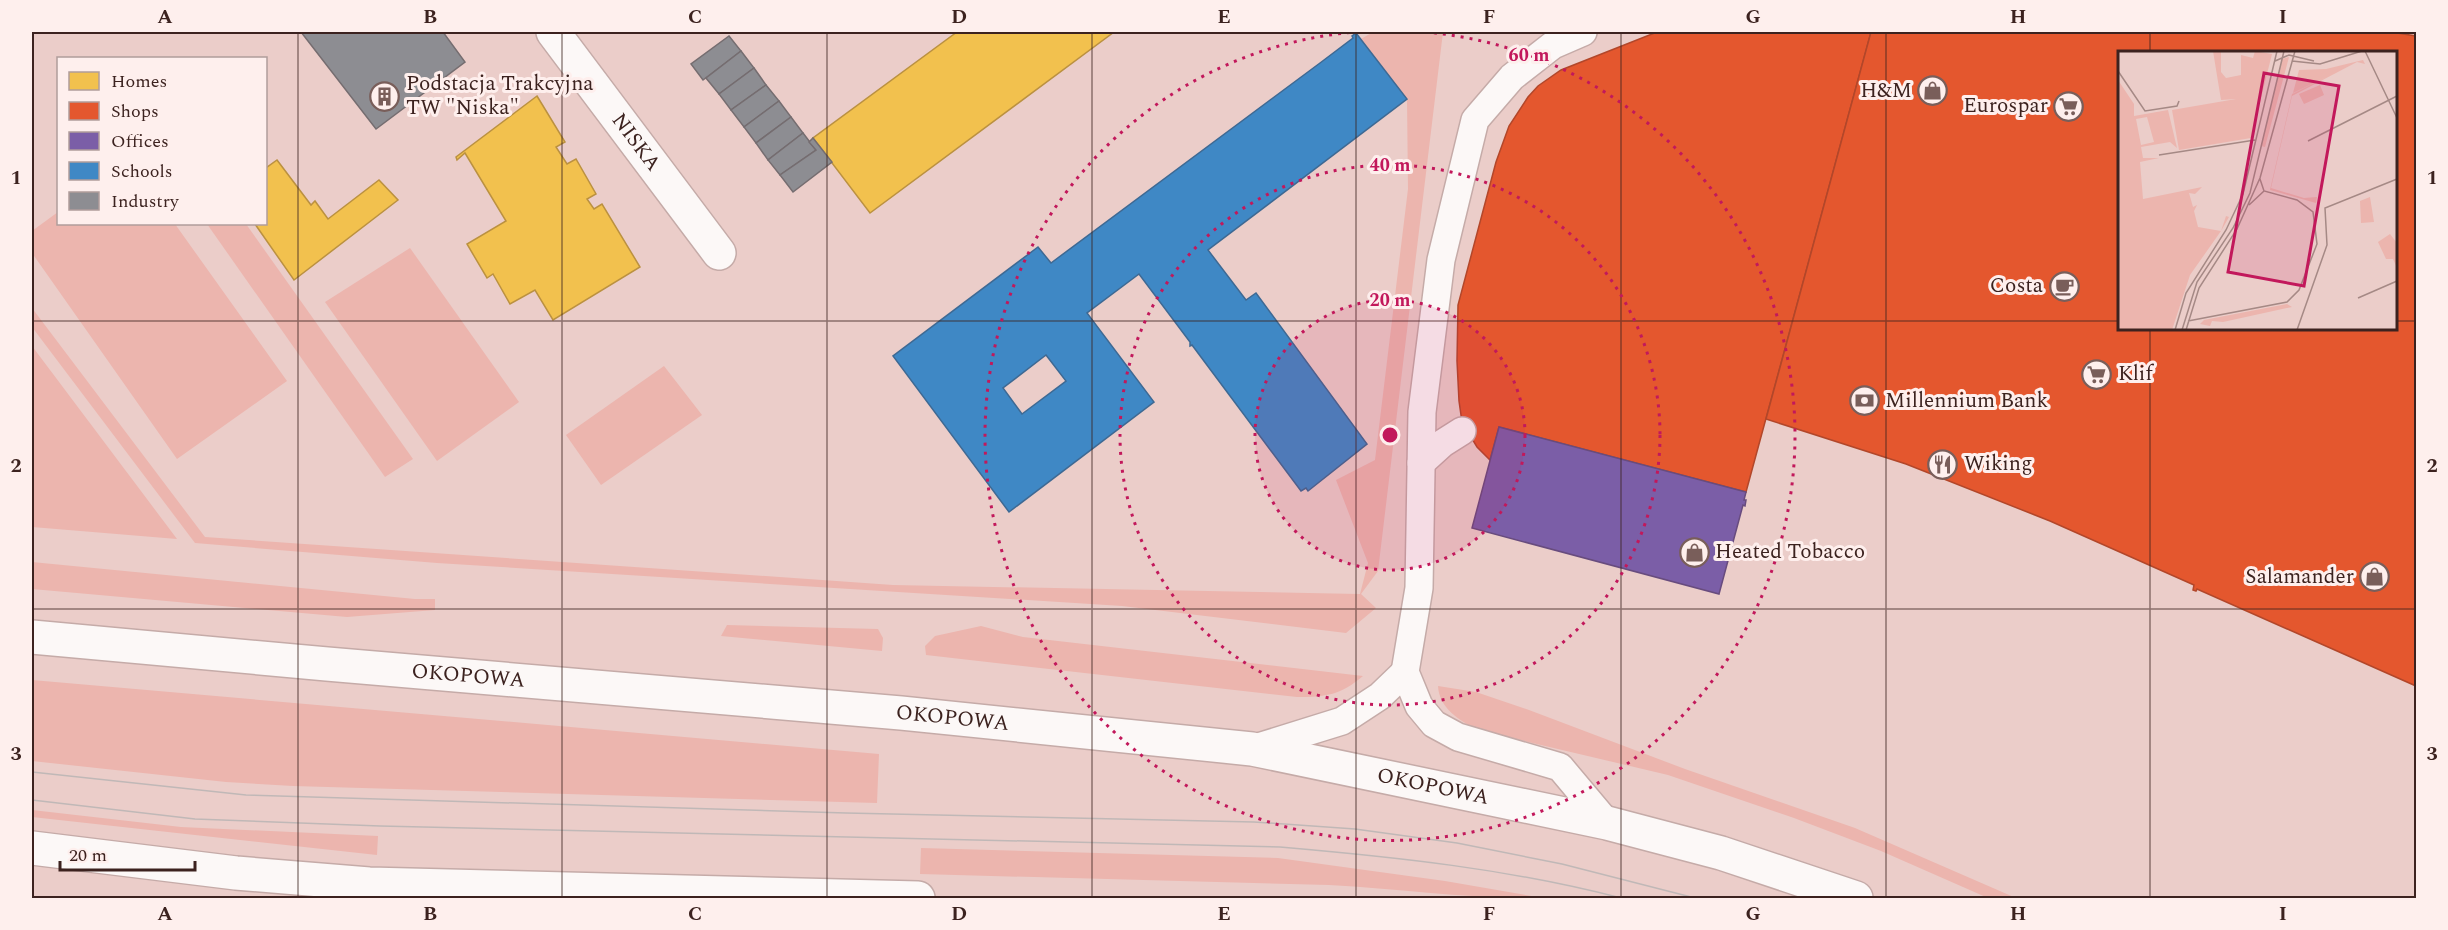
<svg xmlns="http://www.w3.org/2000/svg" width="2448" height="930" viewBox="0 0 2448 930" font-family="Spectral,serif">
	<rect width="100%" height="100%" fill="#ebcdc9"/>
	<g fill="#ecb5ae">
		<polygon points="1373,32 1443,32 1378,571 1361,594 1376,608 1346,633 1122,606 437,563 195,543 32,327 32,308 205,537 893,585 1360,594 1368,563 1336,480 1375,460 1408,189 1407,99 1361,39"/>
		<polygon points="58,212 58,224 175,224 287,381 177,459 32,253 32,231"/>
		<polygon points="207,224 246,224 413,459 385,477"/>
		<polygon points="410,248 519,402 437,461 325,302"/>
		<polygon points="32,346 177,539 32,527"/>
		<polygon points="664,366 702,415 601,485 566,435"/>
		<polygon points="32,562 415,599 435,599 435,610 347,617 32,589"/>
		<polygon points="727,625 878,629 883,638 882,651 721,636"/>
		<path d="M 981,626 L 1023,637 L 1363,676 C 1341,695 1326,697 1297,697 L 926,655 L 925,646 L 935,636 Z"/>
		<polygon points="32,680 879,754 877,803 293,786 226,782 32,761"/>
		<path d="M 1438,686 L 1476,692 L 1529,710 L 1685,769 L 1855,828 L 2016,898 L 1988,898 L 1881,851 L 1794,818 L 1668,775 L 1478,730 C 1460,721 1439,708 1438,686 Z"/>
		<polygon points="32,810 181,827 378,836 377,855 32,817"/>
		<path d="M 921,848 L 1278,858 L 1445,881 L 1543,898 C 1471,899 1401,889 1329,885 L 920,874 Z"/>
	</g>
	<g fill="#f2c14e" stroke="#bb9140" stroke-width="1.5">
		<polygon points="957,32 1114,32 870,213 813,138"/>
		<polygon points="537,96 565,142 556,147 567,164 576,159 596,194 587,199 594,209 602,204 640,267 553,320 535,290 510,304 493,274 487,278 467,244 506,221 465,153 457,160 456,157"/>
		<polygon points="277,160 311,205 315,201 328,219 379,180 398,200 294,280 255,224 266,224 266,168"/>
	</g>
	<g fill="#e4572e" stroke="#b2472a" stroke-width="1.5" fill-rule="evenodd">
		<polygon points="1657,32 1871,32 1746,492 1499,427 1490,460 1477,447 1462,422 1459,401 1457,361 1458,305 1496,162 1509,126 1528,97 1538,86 1561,70"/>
		<path d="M 1871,32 L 2391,32 L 2416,36 L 2416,686 L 2197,589 L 2196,591 L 2193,590 L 2194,585 L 2050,521 L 1906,464 L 1766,419 ZM 2120,52 L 2396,52 L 2396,328 L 2120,328 Z"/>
	</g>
	<polygon fill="#7b5ea7" stroke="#684c7e" stroke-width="1.5" points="1499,427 1746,492 1744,500 1746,500 1745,506 1743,505 1719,594 1472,528"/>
	<path fill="#3f88c5" stroke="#3e6993" stroke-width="1.5" fill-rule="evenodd" d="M 1356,33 L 1407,99 L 1208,250 L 1246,300 L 1256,293 L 1367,444 L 1308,491 L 1306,488 L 1301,491 L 1192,345 L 1190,346 L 1190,342 L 1139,274 L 1087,313 L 1154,402 L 1009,512 L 893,356 L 1038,247 L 1051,263 L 1320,63 L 1353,38 L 1352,36 ZM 1046,355 L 1066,381 L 1022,414 L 1003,388 Z"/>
	<g fill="#8d8d92" stroke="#756d70" stroke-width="1.5">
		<polygon points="301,32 443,32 465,62 376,129"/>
		<polygon points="729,36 741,51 703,80 691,64"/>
		<polygon points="741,51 754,68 719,94 706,78"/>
		<polygon points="754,68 766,85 731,110 719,94"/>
		<polygon points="766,85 779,101 744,127 731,110"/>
		<polygon points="779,101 791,117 756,143 744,127"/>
		<polygon points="791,117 803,133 768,160 756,143"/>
		<polygon points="803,133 816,150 780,175 768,160"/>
		<polygon points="813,138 832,162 793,192 780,175 816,150 809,142"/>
	</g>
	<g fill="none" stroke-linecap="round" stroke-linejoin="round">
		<defs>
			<g id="lane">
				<polyline points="1583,32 1553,45 1512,77 1475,120 1441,260 1422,412 1419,588 1405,672 1419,706 1434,724 1458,737 1560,767 1607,823"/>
				<polyline points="1421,463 1443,443 1462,431"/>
				<polyline points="1252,749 1342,721 1380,696 1405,672"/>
			</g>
			<g id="street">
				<path id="s1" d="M 553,32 L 719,253"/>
			</g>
			<g id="secondary">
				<path id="s2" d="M 32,637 L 327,664 L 901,713 L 1252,749 L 1607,823 L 1721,853 L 1856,898"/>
				<polyline points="32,848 236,873 369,884 918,898"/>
			</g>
		</defs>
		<use href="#lane" stroke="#c5aba8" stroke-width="30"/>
		<use href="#street" stroke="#c5aba8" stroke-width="36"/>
		<use href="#secondary" stroke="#c5aba8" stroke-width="36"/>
		<use href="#lane" stroke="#fcf8f7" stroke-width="27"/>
		<use href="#street" stroke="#fcf8f7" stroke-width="33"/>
		<use href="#secondary" stroke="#fcf8f7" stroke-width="33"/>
		<g stroke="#c0b8b7" stroke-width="1.5">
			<polyline points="32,772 246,795 846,813 1254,822 1355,829 1457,843 1562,864 1695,898"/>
			<path d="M 32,800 L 195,819 L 380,826 L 1280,847 C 1395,857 1510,869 1621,898"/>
		</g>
	</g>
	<path fill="none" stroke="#3c221f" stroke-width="1.5" stroke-opacity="0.55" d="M 298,32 L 298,898M 562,32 L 562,898M 827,32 L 827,898M 1092,32 L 1092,898M 1356,32 L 1356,898M 1621,32 L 1621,898M 1886,32 L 1886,898M 2150,32 L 2150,52M 32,321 L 2120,321M 2396,321 L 2416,321M 2150,328 L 2150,898M 32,609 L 2416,609"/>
	<circle cx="1390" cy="435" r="135" fill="#c2185b" fill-opacity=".12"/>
	<g fill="none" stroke="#c2185b" stroke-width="3" stroke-dasharray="3 6">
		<circle cx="1390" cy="435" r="135"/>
		<circle cx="1390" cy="435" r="270"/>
		<path d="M1425 32A405 405 0 1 1 1355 32"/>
	</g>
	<defs>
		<symbol id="shop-ring" viewBox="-11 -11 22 22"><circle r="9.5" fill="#feefed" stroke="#795e5a" stroke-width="1.5"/><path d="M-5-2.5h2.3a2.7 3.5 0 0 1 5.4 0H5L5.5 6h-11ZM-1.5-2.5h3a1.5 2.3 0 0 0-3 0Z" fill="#795e5a"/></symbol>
		<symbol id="building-ring" viewBox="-11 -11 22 22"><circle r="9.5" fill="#feefed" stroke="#795e5a" stroke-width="1.5"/><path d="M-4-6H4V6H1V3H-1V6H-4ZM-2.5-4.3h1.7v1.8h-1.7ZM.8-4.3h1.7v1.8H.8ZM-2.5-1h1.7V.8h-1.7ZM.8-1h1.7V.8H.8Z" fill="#795e5a"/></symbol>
		<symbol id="supermarket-ring" viewBox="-11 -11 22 22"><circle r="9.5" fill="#feefed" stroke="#795e5a" stroke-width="1.5"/><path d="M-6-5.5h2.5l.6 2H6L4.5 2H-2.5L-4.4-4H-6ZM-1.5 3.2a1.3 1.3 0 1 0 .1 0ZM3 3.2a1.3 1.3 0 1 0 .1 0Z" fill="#795e5a"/></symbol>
		<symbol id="cafe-ring" viewBox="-11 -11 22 22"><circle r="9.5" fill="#feefed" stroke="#795e5a" stroke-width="1.5"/><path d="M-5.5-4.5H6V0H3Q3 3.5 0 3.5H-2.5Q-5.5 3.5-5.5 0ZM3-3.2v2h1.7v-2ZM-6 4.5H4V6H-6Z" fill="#795e5a"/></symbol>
		<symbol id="bank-ring" viewBox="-11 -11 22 22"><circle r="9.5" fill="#feefed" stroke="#795e5a" stroke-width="1.5"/><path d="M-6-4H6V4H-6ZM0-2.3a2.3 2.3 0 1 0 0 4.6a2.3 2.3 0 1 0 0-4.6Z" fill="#795e5a"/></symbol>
		<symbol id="restaurant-ring" viewBox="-11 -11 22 22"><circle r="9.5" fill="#feefed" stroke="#795e5a" stroke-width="1.5"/><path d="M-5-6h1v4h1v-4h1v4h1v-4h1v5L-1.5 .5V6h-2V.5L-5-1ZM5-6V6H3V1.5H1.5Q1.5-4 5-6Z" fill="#795e5a"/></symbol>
	</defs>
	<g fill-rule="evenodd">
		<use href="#shop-ring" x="1916" y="74" width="33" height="33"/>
		<use href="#building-ring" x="368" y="80" width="33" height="33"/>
		<use href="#supermarket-ring" x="2052" y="90" width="33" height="33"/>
		<use href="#cafe-ring" x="2048" y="270" width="33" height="33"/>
		<use href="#supermarket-ring" x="2080" y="358" width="33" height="33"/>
		<use href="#bank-ring" x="1848" y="384" width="33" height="33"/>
		<use href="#restaurant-ring" x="1926" y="448" width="33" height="33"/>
		<use href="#shop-ring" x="1678" y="536" width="33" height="33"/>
		<use href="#shop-ring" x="2358" y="560" width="33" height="33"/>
	</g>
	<g text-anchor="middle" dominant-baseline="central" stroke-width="6" stroke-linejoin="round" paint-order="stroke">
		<g font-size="21" fill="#3c221f" stroke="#feefed" text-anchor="start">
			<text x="406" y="84">Podstacja Trakcyjna<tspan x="406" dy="24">TW "Niska"</tspan></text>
			<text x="1912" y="91" text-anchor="end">H&amp;M</text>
			<text x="2048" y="106" text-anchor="end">Eurospar</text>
			<text x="2043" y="286" text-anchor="end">Costa</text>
			<text x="2118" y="374">Klif</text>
			<text x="1885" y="401">Millennium Bank</text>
			<text x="1964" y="464">Wiking</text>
			<text x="1715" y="552">Heated Tobacco</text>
			<text x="2354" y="577" text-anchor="end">Salamander</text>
		</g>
		<g font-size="21" fill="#3c221f" stroke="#feefed">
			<text stroke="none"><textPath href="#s1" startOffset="138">NISKA</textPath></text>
			<text stroke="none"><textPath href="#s2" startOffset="438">OKOPOWA</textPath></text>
			<text stroke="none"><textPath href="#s2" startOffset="924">OKOPOWA</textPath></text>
			<text stroke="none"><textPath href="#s2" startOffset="1410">OKOPOWA</textPath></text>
		</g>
	</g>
	<g transform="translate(2118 51)">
		<rect width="279" height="279" fill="#ebcdc9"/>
		<path d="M 95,0 L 103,0 L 103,21 L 108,27 L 123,24 L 123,4 L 135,7 L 137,0 L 154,3 L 133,87 L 61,99 L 54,59 L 118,48 L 103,49 ZM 171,6 L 147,96 L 143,95 L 164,8 ZM 245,9 L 247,13 L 239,11 L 174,45 L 153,137 L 186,147 L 199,146 L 198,152 L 152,139 L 174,43 L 210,25 L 175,42 L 181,19 L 208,18 ZM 0,29 L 16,53 L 16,65 L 50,59 L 59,97 L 52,91 L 23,96 L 25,107 L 41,107 L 22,111 L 25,148 L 84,136 L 77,143 L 71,142 L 75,156 L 79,154 L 76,160 L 80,176 L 103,180 L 108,165 L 111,166 L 103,180 L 72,224 L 54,279 L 0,279 ZM 29,66 L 36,91 L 23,94 L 18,68 ZM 202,34 L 206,44 L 186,53 L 181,43 ZM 252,146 L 256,171 L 243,172 L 242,150 ZM 272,183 L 279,192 L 279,217 L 275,208 L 268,208 L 260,191 ZM 169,253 L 174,256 L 105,271 L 94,270 L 92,275 L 82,273 L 86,269 Z" fill="#ecb5ae" fill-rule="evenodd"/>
		<path fill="none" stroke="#a58985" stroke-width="1.5" d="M 247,0 L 279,67M 157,10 L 171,4 L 196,10M 174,10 L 202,13 L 244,0M 0,20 L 27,60 L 59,55 L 61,50M 190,90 L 279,45M 41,104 L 137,89M 131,154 L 146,140M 240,247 L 279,230M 70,270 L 169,251 L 181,239 L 199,193 L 195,161 L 179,149 L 146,140 L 142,128M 57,279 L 68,242 L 108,179 L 125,143 L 159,0M 64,279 L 79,231 L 115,177 L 132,142 L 166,0M 68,279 L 81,237 L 119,178 L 142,127 L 177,0M 179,279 L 209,194 L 207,157 L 279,128"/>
		<path fill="#c2185b" fill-opacity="0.15" stroke="#c2185b" stroke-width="3" d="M 146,22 L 221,35 L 186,235 L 110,221 Z"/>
		<rect width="279" height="279" fill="none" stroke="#3c221f" stroke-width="3"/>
	</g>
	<circle cx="1390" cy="435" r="9" fill="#c2185b" stroke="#feefed" stroke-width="3"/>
	<g font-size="18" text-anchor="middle" font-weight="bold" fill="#c2185b" stroke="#feefed" stroke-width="6" stroke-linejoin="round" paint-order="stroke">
		<text x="1529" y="61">60 m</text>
		<text x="1390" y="171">40 m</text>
		<text x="1390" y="306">20 m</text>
	</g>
	<rect width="2448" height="930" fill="none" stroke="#feefed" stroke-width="66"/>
	<rect x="57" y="57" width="210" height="168" fill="#feefed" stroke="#b09d9b" stroke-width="1.5"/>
	<rect x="69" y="72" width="30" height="18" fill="#f2c14e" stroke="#b09d9b" stroke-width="1.5"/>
	<text x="111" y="87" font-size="18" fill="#3c221f">Homes</text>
	<rect x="69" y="102" width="30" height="18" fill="#e4572e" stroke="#b09d9b" stroke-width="1.5"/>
	<text x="111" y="117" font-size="18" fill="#3c221f">Shops</text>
	<rect x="69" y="132" width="30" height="18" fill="#7b5ea7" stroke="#b09d9b" stroke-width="1.5"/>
	<text x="111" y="147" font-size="18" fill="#3c221f">Offices</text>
	<rect x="69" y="162" width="30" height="18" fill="#3f88c5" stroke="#b09d9b" stroke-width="1.5"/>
	<text x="111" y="177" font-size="18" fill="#3c221f">Schools</text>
	<rect x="69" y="192" width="30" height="18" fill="#8d8d92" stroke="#b09d9b" stroke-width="1.5"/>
	<text x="111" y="207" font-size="18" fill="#3c221f">Industry</text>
	<path d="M60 861v9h135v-9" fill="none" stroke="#3c221f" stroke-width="3"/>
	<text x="69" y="861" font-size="18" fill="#3c221f" stroke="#feefed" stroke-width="4.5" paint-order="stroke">20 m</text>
	<rect x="33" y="33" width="2382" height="864" fill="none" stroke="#3c221f" stroke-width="2"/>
	<g font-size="20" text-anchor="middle" font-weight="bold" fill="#3c221f">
		<text x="165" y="23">A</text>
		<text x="430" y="23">B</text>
		<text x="695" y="23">C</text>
		<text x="959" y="23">D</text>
		<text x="1224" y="23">E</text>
		<text x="1489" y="23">F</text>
		<text x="1753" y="23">G</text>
		<text x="2018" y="23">H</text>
		<text x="2283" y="23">I</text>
		<text x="16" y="184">1</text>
		<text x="2432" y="184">1</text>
		<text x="16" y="472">2</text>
		<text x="2432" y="472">2</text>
		<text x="16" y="760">3</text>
		<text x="2432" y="760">3</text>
		<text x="165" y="920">A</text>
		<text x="430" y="920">B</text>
		<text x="695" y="920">C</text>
		<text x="959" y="920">D</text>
		<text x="1224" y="920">E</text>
		<text x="1489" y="920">F</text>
		<text x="1753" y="920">G</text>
		<text x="2018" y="920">H</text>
		<text x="2283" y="920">I</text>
	</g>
</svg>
